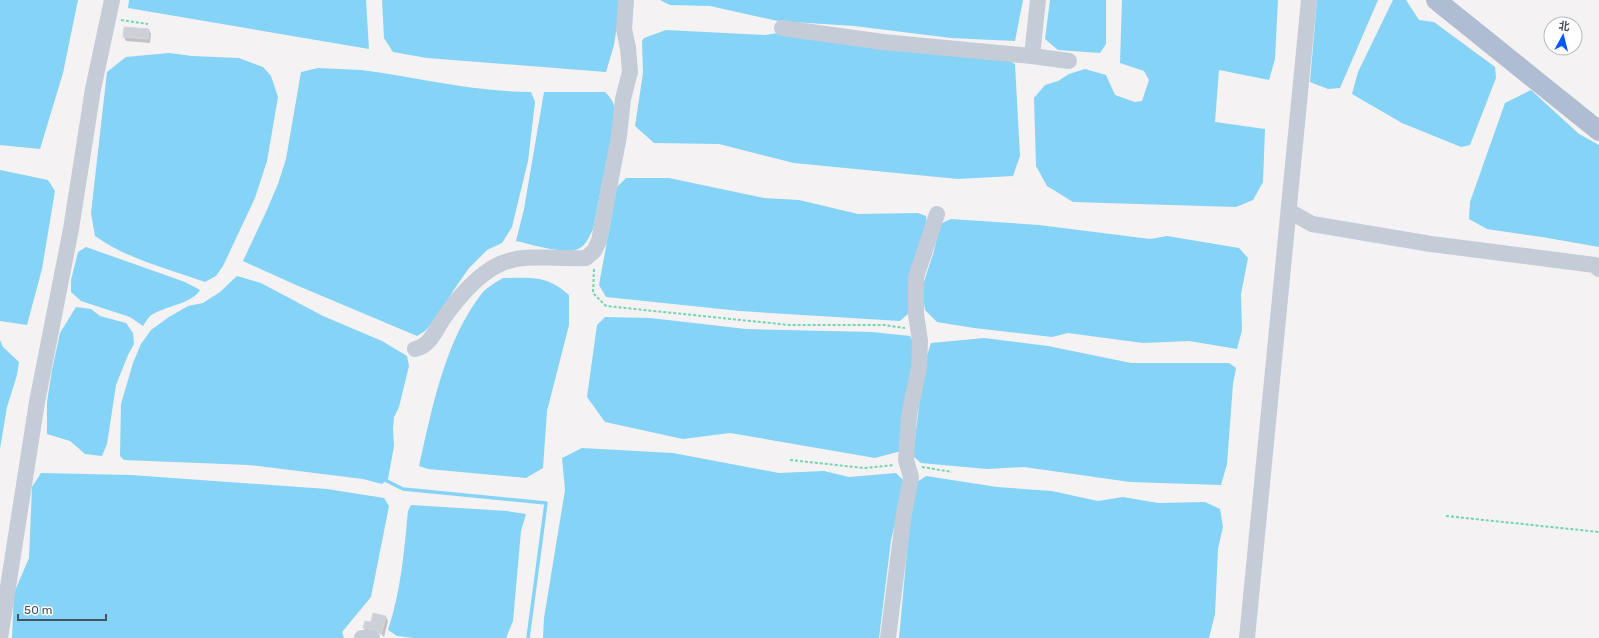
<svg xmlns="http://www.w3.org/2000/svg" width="1599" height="638" viewBox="0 0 1599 638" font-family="Rubik,'Noto Sans SC',sans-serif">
	<rect width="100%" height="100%" fill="#f4f2f2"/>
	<g fill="#85d3f7">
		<polygon points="0,0 78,0 63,73 40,149 0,145"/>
		<polygon points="129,0 366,0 369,49 128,8"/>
		<polygon points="382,0 621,0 614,45 606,72 427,58 393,52 384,38"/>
		<polygon points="660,0 1023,0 1015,41 951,38 854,26 778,21 710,6 670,5"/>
		<polygon points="1050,0 1106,0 1106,44 1100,53 1058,50 1045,39"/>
		<polygon points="1122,0 1278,0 1275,59 1269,80 1219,70 1215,122 1265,129 1263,182 1253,200 1236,207 1073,202 1047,186 1036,166 1034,98 1045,85 1058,81 1069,74 1085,69 1106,75 1115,95 1135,102 1142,101 1149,80 1144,71 1120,63"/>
		<polygon points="1317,0 1378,0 1340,88 1328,89 1310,82"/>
		<polygon points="1393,0 1406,0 1419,20 1434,22 1495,67 1496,78 1470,145 1461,147 1402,123 1352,94 1358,72"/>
		<polygon points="666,30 765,35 778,33 1010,61 1015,64 1020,156 1013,176 958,179 794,163 719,144 654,143 635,126 643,73 642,41 644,38"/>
		<path d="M 169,53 L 192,56 L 239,58 L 263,67 L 271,76 L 278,97 L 267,161 L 255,198 L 223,266 L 216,276 L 205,282 C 169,269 127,259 95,236 L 91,213 L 107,72 L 126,57 Z"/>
		<path d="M 318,68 C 332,69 346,69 361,70 C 417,77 474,92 531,92 L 535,102 L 528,161 L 512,227 L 502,243 L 487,250 L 469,268 L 453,291 L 439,315 L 425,331 L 417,336 L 296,285 L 243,261 L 266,212 L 278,184 L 286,159 L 301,72 Z"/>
		<polygon points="1531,90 1579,134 1599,145 1599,247 1542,237 1487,229 1469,219 1470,202 1505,103"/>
		<path d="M 544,92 L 605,92 C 615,102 615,107 615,119 L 593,229 C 589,237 586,246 578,249 C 565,255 530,244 516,241 L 524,209 Z"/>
		<polygon points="0,170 48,180 55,191 42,269 27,325 0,321"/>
		<polygon points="626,178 669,178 764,198 799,200 858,214 918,213 926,216 927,225 910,312 900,321 740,311 606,297 599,285 617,187"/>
		<polygon points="951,219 1039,225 1150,239 1167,236 1239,248 1248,258 1241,294 1242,330 1237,349 1189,341 1143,343 1068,333 1052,337 974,328 937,322 925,310 922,288 934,251 940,224"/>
		<path d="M 86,247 L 185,282 L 200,290 C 192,304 164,306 150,316 C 147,319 145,323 143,326 L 130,317 L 81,301 L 71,292 L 71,280 L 78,252 Z"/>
		<polygon points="237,276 261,283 323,316 382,341 407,356 409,366 399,407 394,417 393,429 394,446 388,479 382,484 363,479 249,465 124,460 120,456 121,404 133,363 141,344 151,330 169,317 188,306 203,303 220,292"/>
		<path d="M 503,278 C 532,278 546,275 569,295 L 569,325 L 547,411 L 543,468 L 526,478 L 428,469 L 419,466 C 432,409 445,339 483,292 C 488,287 496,282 503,278 Z"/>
		<polygon points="76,307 91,309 100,316 126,323 133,333 134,344 128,355 116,385 107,444 102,456 85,454 70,441 47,434 47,402 52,370 60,333"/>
		<polygon points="605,317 650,318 746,329 872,332 910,336 916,347 901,451 875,458 730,433 683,439 605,422 587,397 597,325"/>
		<polygon points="984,338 1048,346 1131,363 1229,363 1236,368 1233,384 1227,464 1221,485 1130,482 1024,467 987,469 921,463 913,456 924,365 931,343"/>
		<polygon points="0,340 3,347 19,362 17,375 7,407 0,449"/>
		<polygon points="582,448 673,453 779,473 824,471 849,477 896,473 905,482 891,540 879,638 543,638 544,618 565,490 562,458"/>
		<polygon points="41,473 131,475 327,489 384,498 389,506 371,597 342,632 344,638 12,638 14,593 29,558 32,487"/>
		<polygon points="926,476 997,487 1052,491 1098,501 1123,497 1158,503 1205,502 1220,509 1223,527 1218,549 1215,614 1209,638 899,638 909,530 917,482"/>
		<path d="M 411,505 L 507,511 L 526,514 L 521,531 L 513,621 L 506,638 L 414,638 L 397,636 L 388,630 C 401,591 404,552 408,511 Z"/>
	</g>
	<g fill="#0003">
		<polygon points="149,30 151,34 150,43 126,41 124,37"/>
		<polygon points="386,617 388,621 384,637 380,633 366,632 364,628 365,622 371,624"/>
	</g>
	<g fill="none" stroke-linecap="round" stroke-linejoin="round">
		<polyline stroke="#85d3f7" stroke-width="3.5" points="383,479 403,489 546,503 528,638"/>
	</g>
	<g fill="#cdd0d7" stroke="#d5d7de">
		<polygon points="124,27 149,29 148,39 123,37"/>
		<polygon points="373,613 386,616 381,635 376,630 363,628 365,621 371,622"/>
	</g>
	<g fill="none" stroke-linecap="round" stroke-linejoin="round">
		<g stroke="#70d7af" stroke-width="2" stroke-dasharray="3 2" stroke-linecap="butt">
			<polyline points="121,20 148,24"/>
			<polyline points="594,269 593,293 606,306 789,325 884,325 905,328"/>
			<polyline points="790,460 864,468 894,465"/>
			<polyline points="922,467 952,472"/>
			<polyline points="1446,516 1599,532"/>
		</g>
		<g stroke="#c4ccd8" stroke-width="16">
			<polyline points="782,28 883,42 1032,56 1069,61"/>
			<polyline points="1032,56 1038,0"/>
			<polyline points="1289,211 1312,224 1431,244 1595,265 1599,269"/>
			<path d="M 415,349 C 430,346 435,331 443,319 C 457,299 476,276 498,265 C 524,252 558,260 586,258 L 594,251 L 599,241 L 619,136 L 623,99 L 630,72 L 628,48 L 624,29 L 626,0"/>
			<polyline points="0,638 37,402 71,229 93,89 112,0"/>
			<polyline points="362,638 372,638"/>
			<polyline points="888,638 904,513 911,477 906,460 909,416 919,368 920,341 916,314 916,277 937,214"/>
			<polyline points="1247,638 1309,0"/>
		</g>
		<polyline stroke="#afbdd3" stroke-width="20" points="1436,0 1599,131"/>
	</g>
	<g transform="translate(1563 36) rotate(7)"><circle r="19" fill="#ffffff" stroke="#b5bac0"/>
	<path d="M0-3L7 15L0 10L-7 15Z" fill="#0557fb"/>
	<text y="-6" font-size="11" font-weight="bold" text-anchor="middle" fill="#475262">北</text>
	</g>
	<path d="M18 614v6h88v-6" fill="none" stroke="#475262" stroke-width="2"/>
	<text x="24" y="614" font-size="12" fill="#475262" stroke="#ffffff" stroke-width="3" paint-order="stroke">50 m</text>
</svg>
